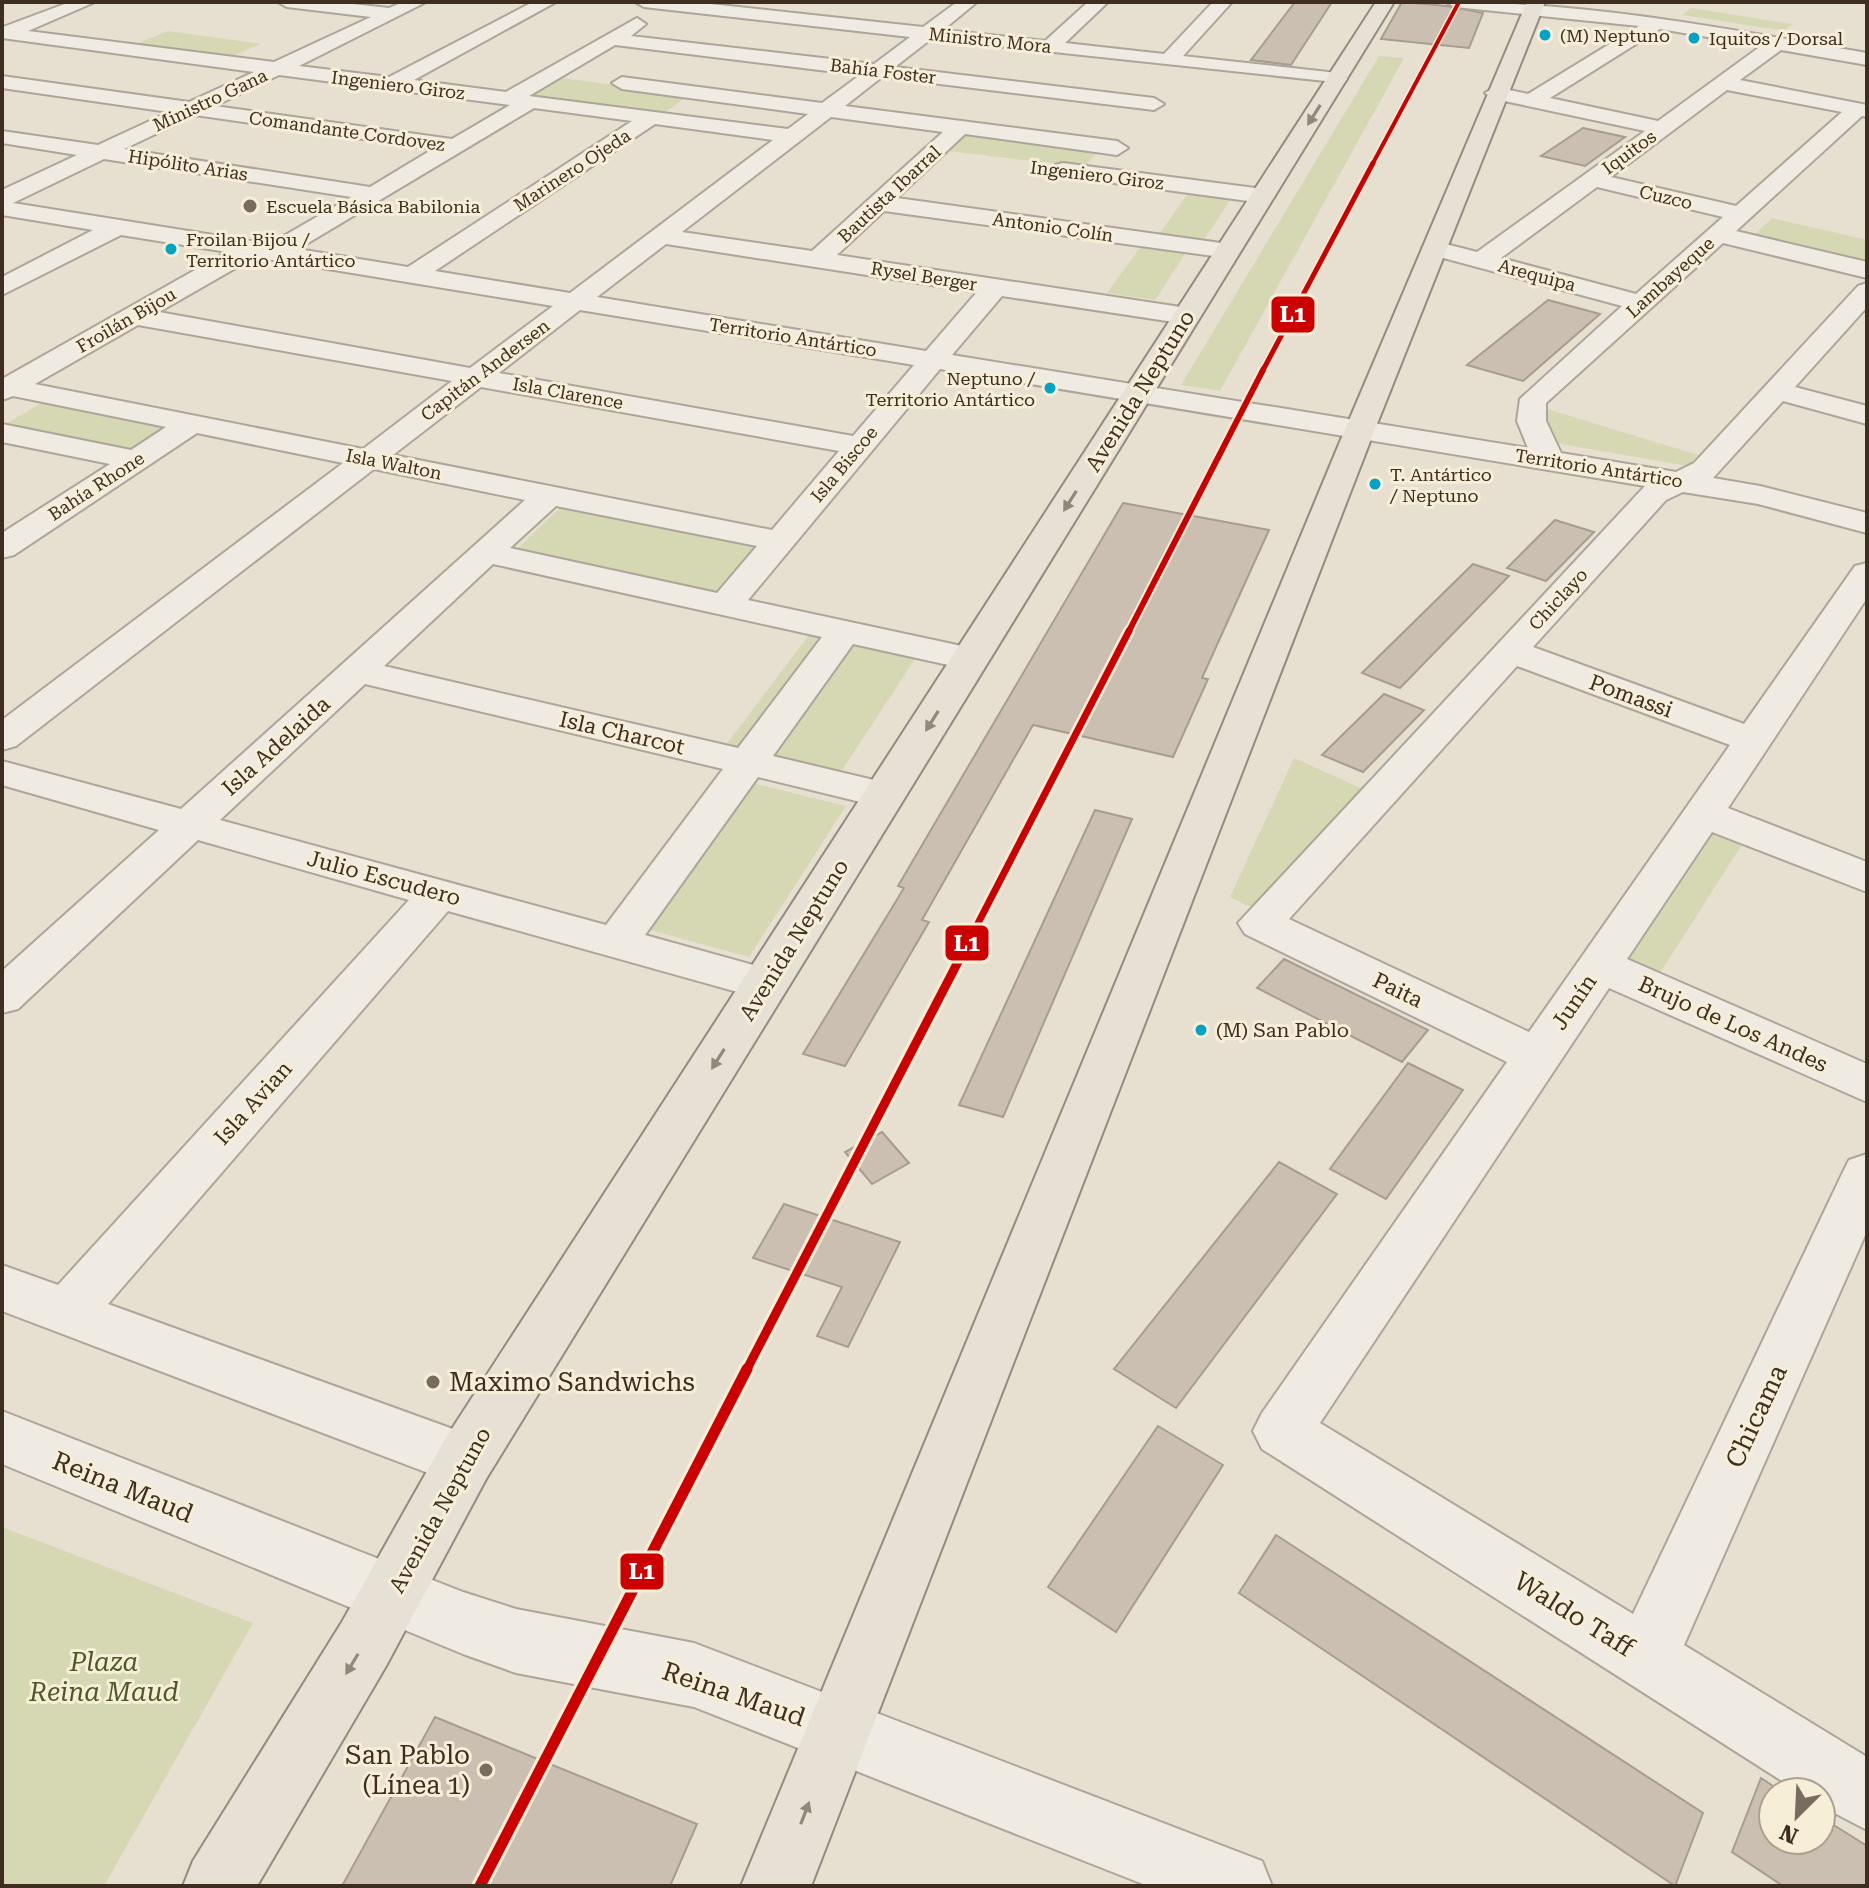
<svg xmlns="http://www.w3.org/2000/svg" width="1869" height="1888" viewBox="0 0 1869 1888" font-family="'Roboto Serif',serif">
	<rect width="100%" height="100%" fill="#e7e0d1"/>
	<g fill="#d6d7b3">
		<polygon points="1691,8 1792,24 1784,31 1683,15"/>
		<polygon points="168,31 261,44 230,57 136,44"/>
		<polygon points="1379,56 1404,58 1220,391 1181,385"/>
		<polygon points="562,78 690,95 659,116 527,98"/>
		<polygon points="966,132 1100,148 1085,167 948,151"/>
		<polygon points="1189,192 1232,197 1204,240 1159,234"/>
		<polygon points="1772,218 1867,240 1867,262 1753,236"/>
		<polygon points="1142,245 1187,251 1155,300 1107,293"/>
		<polygon points="45,401 169,425 131,451 4,425"/>
		<polygon points="1544,408 1698,455 1688,466 1555,443 1542,412"/>
		<polygon points="561,507 764,546 718,595 515,551"/>
		<polygon points="812,631 919,653 840,773 725,746"/>
		<polygon points="1294,758 1365,790 1251,907 1230,897"/>
		<polygon points="728,777 846,806 749,957 621,922"/>
		<polygon points="1705,828 1743,843 1660,973 1619,955"/>
		<polygon points="2,1527 253,1623 104,1886 2,1886"/>
	</g>
	<g fill="#cbbfb2" stroke="#a89c90" stroke-width="2">
		<polygon points="1295,2 1332,2 1291,65 1251,60"/>
		<polygon points="1402,2 1447,6 1483,13 1469,48 1381,39"/>
		<polygon points="1583,128 1625,137 1585,166 1541,156"/>
		<polygon points="1548,300 1600,314 1523,381 1467,365"/>
		<polygon points="1123,503 1269,530 1202,678 1208,679 1173,757 1033,725 922,920 929,922 845,1066 803,1054 904,888 898,886"/>
		<polygon points="1555,520 1594,532 1546,581 1507,568"/>
		<polygon points="1473,564 1509,576 1400,688 1362,673"/>
		<polygon points="1384,694 1424,710 1363,772 1322,755"/>
		<polygon points="1095,810 1132,819 1003,1117 959,1105"/>
		<polygon points="1284,959 1428,1030 1402,1062 1257,988"/>
		<polygon points="1408,1063 1463,1090 1386,1199 1330,1169"/>
		<polygon points="882,1132 909,1163 872,1184 845,1152"/>
		<polygon points="1279,1162 1337,1194 1176,1408 1114,1369"/>
		<polygon points="784,1204 900,1242 848,1347 817,1336 842,1287 753,1258"/>
		<polygon points="1158,1426 1223,1465 1116,1632 1048,1587"/>
		<polygon points="1276,1535 1703,1813 1675,1886 1239,1593"/>
		<polygon points="435,1717 697,1824 670,1886 342,1886"/>
		<polygon points="1761,1778 1782,1792 1773,1792 1773,1840 1821,1840 1821,1817 1867,1846 1867,1886 1783,1886 1732,1852"/>
	</g>
	<g fill="none" stroke-linecap="round" stroke-linejoin="round">
		<defs>
			<g id="minor">
				<path d="M 70,2 L 95,2 L 28,31 L 274,62 L 371,17 L 287,7 L 278,2 L 334,2 L 389,8 L 403,2 L 426,2 L 299,66 L 389,77 L 533,2 L 556,2 L 414,80 L 506,92 L 637,18 L 646,24 L 631,36 L 874,64 L 910,37 L 644,7 L 635,2 L 692,2 L 923,27 L 957,2 L 977,2 L 943,30 L 1045,41 L 1088,2 L 1108,2 L 1065,43 L 1164,54 L 1213,2 L 1232,2 L 1183,56 L 1337,73 L 1344,75 L 1347,79 L 1344,83 L 931,39 L 895,67 L 1154,98 L 1164,104 L 1154,110 L 882,77 L 845,106 L 1117,141 L 1128,148 L 1117,155 L 965,134 L 897,198 L 1228,244 L 1237,246 L 1240,251 L 1237,256 L 1228,258 L 884,211 L 837,255 L 1187,308 L 1196,310 L 1200,316 L 1196,322 L 1187,324 L 1002,296 L 952,355 L 1528,448 L 1517,421 L 1520,399 L 1622,306 L 1425,253 L 1422,248 L 1434,241 L 1477,252 L 1645,131 L 1495,99 L 1485,93 L 1495,87 L 1528,94 L 1639,26 L 1455,7 L 1446,2 C 1588,2 1727,29 1867,53 L 1867,65 L 1781,50 L 1740,80 L 1867,105 L 1867,117 L 1862,116 L 1736,231 L 1867,262 L 1867,278 L 1723,243 L 1546,403 L 1546,421 L 1561,453 L 1676,472 L 1694,463 L 1858,286 L 1867,283 L 1867,307 L 1795,387 L 1867,406 L 1867,424 L 1783,401 L 1713,478 L 1760,486 L 1867,513 L 1867,533 L 1758,504 L 1683,492 L 1666,500 L 1533,647 L 1744,724 L 1855,566 L 1867,563 L 1867,598 L 1728,808 L 1867,862 L 1867,892 L 1712,832 L 1627,959 L 1867,1064 L 1867,1102 L 1609,988 L 1320,1423 L 1633,1614 L 1842,1174 L 1849,1160 L 1867,1154 L 1867,1231 L 1684,1645 L 1867,1757 L 1867,1830 L 1821,1806 L 1821,1792 L 1799,1792 L 1262,1449 L 1253,1431 L 1262,1413 L 1507,1062 L 1245,934 L 1238,923 L 1645,486 L 940,369 L 748,600 L 971,648 L 984,651 L 989,659 L 984,667 L 971,670 L 853,644 L 773,756 L 899,786 L 905,795 L 899,804 L 885,808 L 758,777 L 645,935 L 782,973 L 789,984 L 782,995 L 766,1000 L 448,911 L 108,1304 L 486,1441 L 494,1460 L 486,1479 L 465,1487 L 2,1311 L 2,1265 L 58,1285 L 409,900 L 198,840 L 18,1009 L 2,1013 L 2,971 L 159,830 L 2,785 L 2,761 L 181,809 L 525,500 L 374,469 L 16,746 L 2,750 L 2,720 L 343,463 L 197,433 L 14,555 L 2,558 L 2,533 L 110,464 L 2,442 L 2,424 L 131,450 L 166,427 L 13,396 L 2,400 L 2,379 L 227,252 L 121,235 L 2,295 L 2,277 L 93,230 L 2,215 L 2,190 L 77,155 L 2,143 L 2,131 L 98,145 L 169,112 L 2,88 L 2,76 L 189,102 L 254,72 L 2,38 L 3,27 ZM 1660,29 L 1761,46 L 1658,121 L 1550,98 ZM 615,45 L 860,75 L 822,103 L 622,77 L 612,83 L 622,89 L 808,114 L 788,129 L 529,96 ZM 279,75 L 510,105 L 452,139 L 215,106 ZM 1727,90 L 1842,112 L 1736,206 L 1611,177 ZM 534,108 L 632,121 L 408,267 L 298,249 ZM 195,115 L 433,149 L 370,187 L 124,149 ZM 831,117 L 943,132 L 812,251 L 682,232 ZM 655,124 L 773,140 L 570,293 L 435,271 ZM 104,159 L 351,197 L 270,244 L 13,203 ZM 1597,187 L 1723,217 L 1636,294 L 1501,258 ZM 666,244 L 977,292 L 926,351 L 597,297 ZM 255,257 L 273,260 L 553,306 L 470,368 L 159,312 ZM 580,310 L 914,365 L 853,436 L 499,373 ZM 138,325 L 452,381 L 363,449 L 35,384 ZM 481,387 L 839,451 L 772,530 L 393,455 ZM 556,506 L 757,546 L 717,593 L 510,548 ZM 493,564 L 822,637 L 738,748 L 384,666 ZM 1517,666 L 1730,745 L 1529,1032 L 1289,919 ZM 365,684 L 723,769 L 606,925 L 220,820 Z"/>
				<polygon points="1063,163 1263,189 1275,196 1263,203 1055,175 1052,170 1055,165"/>
				<polygon points="2,1411 463,1592 516,1609 694,1643 1262,1861 1272,1886 1148,1886 694,1707 516,1673 463,1654 2,1464"/>
			</g>
			<g id="major">
				<polygon points="1376,2 1394,2 486,1479 386,1666 257,1886 183,1886 193,1861 342,1622 444,1441"/>
				<polygon points="1527,2 1545,2 1369,444 811,1886 741,1886 1339,444"/>
			</g>
		</defs>
		<use href="#minor" stroke="#ada599" stroke-width="4"/>
		<use href="#major" stroke="#928b80" stroke-width="4"/>
		<use href="#minor" fill="#efebe3" fill-rule="evenodd"/>
		<use href="#major" fill="#e6e1d4" fill-rule="evenodd"/>
		<defs>
			<polyline id="metro-1-far5" points="1372,165 1459,2"/>
			<polyline id="metro-1-far4" points="1262,372 1373,163"/>
			<polyline id="metro-1-far3" points="1128,633 1263,370"/>
			<polyline id="metro-1-far2" points="959,960 1129,631"/>
			<polyline id="metro-1-far1" points="746,1371 960,958"/>
			<polyline id="metro-1" points="480,1886 747,1369"/>
		</defs>
		<use href="#metro-1-far5" stroke="#f7eed8" stroke-width="7"/>
		<use href="#metro-1-far4" stroke="#f7eed8" stroke-width="8"/>
		<use href="#metro-1-far3" stroke="#f7eed8" stroke-width="10"/>
		<use href="#metro-1-far2" stroke="#f7eed8" stroke-width="12"/>
		<use href="#metro-1-far1" stroke="#f7eed8" stroke-width="15"/>
		<use href="#metro-1" stroke="#f7eed8" stroke-width="17"/>
		<use href="#metro-1-far5" stroke="#c00" stroke-width="4"/>
		<use href="#metro-1-far4" stroke="#c00" stroke-width="5"/>
		<use href="#metro-1-far3" stroke="#c00" stroke-width="6"/>
		<use href="#metro-1-far2" stroke="#c00" stroke-width="7"/>
		<use href="#metro-1-far1" stroke="#c00" stroke-width="9"/>
		<use href="#metro-1" stroke="#c00" stroke-width="11"/>
	</g>
	<defs><path id="oneway-solid" d="M-6-.8H1V-3.2L6.5 0L1 3.2V.8H-6Z" transform="scale(2)"/></defs>
	<g fill="#92887a">
		<use href="#oneway-solid" transform="translate(1314 115) rotate(122)"/>
		<use href="#oneway-solid" transform="translate(1070 501) rotate(122)"/>
		<use href="#oneway-solid" transform="translate(932 721) rotate(122)"/>
		<use href="#oneway-solid" transform="translate(718 1059) rotate(122)"/>
		<use href="#oneway-solid" transform="translate(352 1664) rotate(121)"/>
		<use href="#oneway-solid" transform="translate(805 1813) rotate(-69)"/>
	</g>
	<g fill="#03a3c5" stroke="#f7eed8" stroke-width="3">
		<circle cx="1545" cy="35" r="7"/>
		<circle cx="1694" cy="38" r="7"/>
		<circle cx="171" cy="249" r="7"/>
		<circle cx="1050" cy="388" r="7"/>
		<circle cx="1375" cy="484" r="7"/>
		<circle cx="1201" cy="1030" r="7"/>
	</g>
	<g fill="#786c5e" stroke="#f7eed8" stroke-width="3">
		<circle cx="250" cy="206" r="8"/>
		<circle cx="433" cy="1382" r="8"/>
		<circle cx="486" cy="1770" r="8"/>
	</g>
	<g text-anchor="middle" dominant-baseline="central" stroke-width="6" stroke-linejoin="round" paint-order="stroke">
		<g font-size="18" fill="#3d2e20" stroke="#f7eed8" text-anchor="start">
			<text x="1560" y="35">(M) Neptuno</text>
			<text x="1709" y="38">Iquitos / Dorsal</text>
			<text x="186" y="239">Froilan Bijou /<tspan x="186" dy="21">Territorio Antártico</tspan></text>
			<text x="1035" y="378" text-anchor="end">Neptuno /<tspan x="1035" dy="21">Territorio Antártico</tspan></text>
			<text x="1390" y="474">T. Antártico<tspan x="1390" dy="21">/ Neptuno</tspan></text>
		</g>
		<g font-size="18" fill="#3d2e20" stroke="#f7eed8">
			<text transform="translate(990 40) rotate(6)">Ministro Mora</text>
			<text transform="translate(883 71) rotate(7)">Bahía Foster</text>
			<text transform="translate(398 85) rotate(7)">Ingeniero Giroz</text>
			<text transform="translate(210 100) rotate(-25)">Ministro Gana</text>
			<text transform="translate(347 131) rotate(8)">Comandante Cordovez</text>
			<text transform="translate(1629 152) rotate(-36)">Iquitos</text>
			<text transform="translate(188 165) rotate(9)">Hipólito Arias</text>
			<text transform="translate(572 170) rotate(-33)">Marinero Ojeda</text>
			<text transform="translate(1097 175) rotate(7)">Ingeniero Giroz</text>
			<text transform="translate(889 194) rotate(-43)">Bautista Ibarral</text>
			<text transform="translate(1666 197) rotate(13)">Cuzco</text>
			<text transform="translate(1053 227) rotate(8)">Antonio Colín</text>
			<text transform="translate(1537 275) rotate(15)">Arequipa</text>
			<text transform="translate(924 276) rotate(9)">Rysel Berger</text>
			<text transform="translate(1670 277) rotate(-42)">Lambayeque</text>
			<text transform="translate(126 320) rotate(-30)">Froilán Bijou</text>
			<text transform="translate(793 337) rotate(9)">Territorio Antártico</text>
			<text transform="translate(485 370) rotate(-37)">Capitán Andersen</text>
			<text transform="translate(568 393) rotate(10)">Isla Clarence</text>
			<text transform="translate(394 464) rotate(11)">Isla Walton</text>
			<text transform="translate(844 464) rotate(-50)">Isla Biscoe</text>
			<text transform="translate(1599 468) rotate(9)">Territorio Antártico</text>
			<text transform="translate(96 486) rotate(-33)">Bahía Rhone</text>
			<text transform="translate(1558 599) rotate(-47)">Chiclayo</text>
		</g>
		<g font-size="18" fill="#3d2e20" stroke="#f7eed8" text-anchor="start">
			<text x="266" y="206">Escuela Básica Babilonia</text>
		</g>
		<g font-size="20" fill="#3d2e20" stroke="#f7eed8" text-anchor="start">
			<text x="1216" y="1030">(M) San Pablo</text>
		</g>
		<g font-size="22" fill="#3d2e20" stroke="#f7eed8">
			<text transform="translate(1140 391) rotate(-58)">Avenida Neptuno</text>
			<text transform="translate(1631 696) rotate(20)">Pomassi</text>
			<text transform="translate(622 733) rotate(13)">Isla Charcot</text>
			<text transform="translate(276 746) rotate(-42)">Isla Adelaida</text>
			<text transform="translate(384 878) rotate(15)">Julio Escudero</text>
			<text transform="translate(794 940) rotate(-58)">Avenida Neptuno</text>
			<text transform="translate(1398 990) rotate(26)">Paita</text>
			<text transform="translate(1574 1002) rotate(-56)">Junín</text>
			<text transform="translate(1733 1024) rotate(24)">Brujo de Los Andes</text>
			<text transform="translate(253 1103) rotate(-48)">Isla Avian</text>
			<text transform="translate(440 1510) rotate(-61)">Avenida Neptuno</text>
		</g>
		<g font-size="26" fill="#3d2e20" stroke="#f7eed8" text-anchor="start">
			<text x="449" y="1382">Maximo Sandwichs</text>
			<text x="470" y="1755" text-anchor="end">San Pablo<tspan x="470" dy="30">(Línea 1)</tspan></text>
		</g>
		<g font-size="26" fill="#3d2e20" stroke="#f7eed8">
			<text transform="translate(1756 1416) rotate(-65)">Chicama</text>
			<text transform="translate(123 1487) rotate(22)">Reina Maud</text>
			<text transform="translate(1574 1614) rotate(32)">Waldo Taff</text>
			<text transform="translate(734 1694) rotate(19)">Reina Maud</text>
		</g>
		<g font-size="26" font-style="italic" fill="#4d5a26" stroke="#f7eed8">
			<text x="104" y="1662">Plaza<tspan x="104" dy="30">Reina Maud</tspan></text>
		</g>
	</g>
	<g stroke="#f7eed8" stroke-width="3">
		<rect x="1270" y="295" width="46" height="39" rx="8" fill="#c00"/>
		<rect x="944" y="924" width="46" height="38" rx="8" fill="#c00"/>
		<rect x="619" y="1552" width="46" height="39" rx="8" fill="#c00"/>
	</g>
	<g font-size="22" text-anchor="middle" font-weight="bold" fill="#fff">
		<text x="1293" y="322">L1</text>
		<text x="967" y="951">L1</text>
		<text x="642" y="1579">L1</text>
	</g>
	<rect width="1869" height="1888" fill="none" stroke="#3d2e20" stroke-width="8"/>
	<g transform="translate(1797 1816) rotate(204)"><circle r="38" fill="#f7eed8" stroke="#ada18e" stroke-width="2"/>
	<path d="M0-6L14 30L0 20L-14 30Z" fill="#786c5e"/>
	<text y="-12" font-size="22" font-weight="bold" text-anchor="middle" fill="#3d2e20">N</text>
	</g>
</svg>
